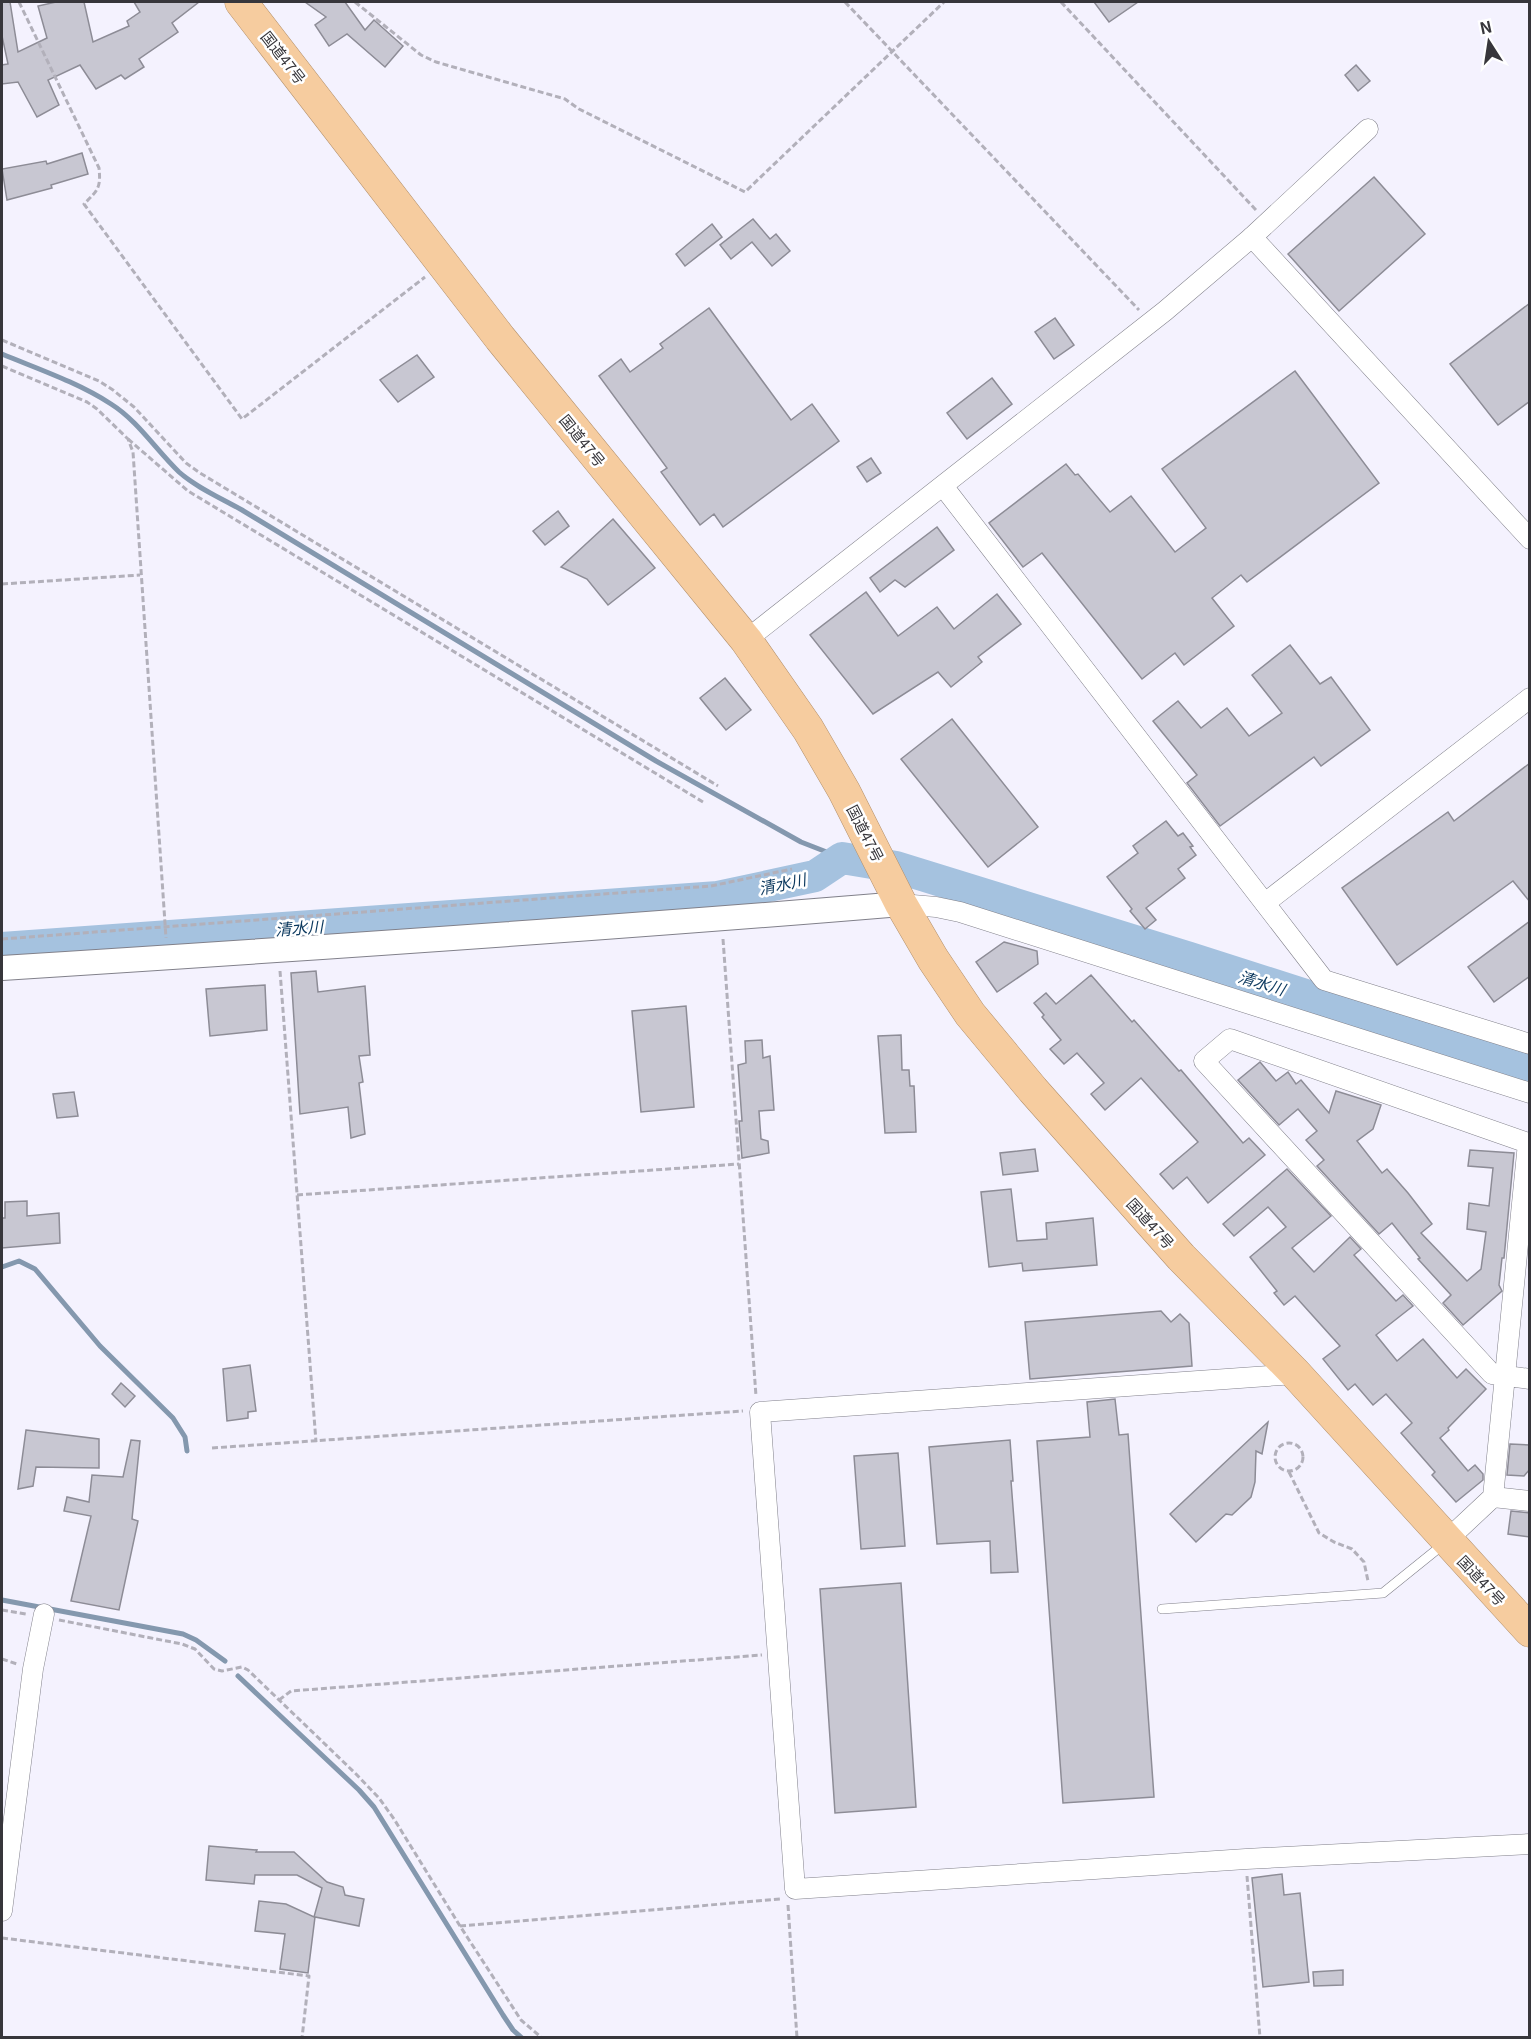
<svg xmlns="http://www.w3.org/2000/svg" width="1531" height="2039" viewBox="0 0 1531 2039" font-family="Georgia,'Noto Sans JP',serif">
	<rect width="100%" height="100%" fill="#f4f2fe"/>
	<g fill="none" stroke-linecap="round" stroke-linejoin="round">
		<g stroke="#8498ae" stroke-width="5">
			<path d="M 2,354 C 38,369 77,382 111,404 C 138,421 156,450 179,472 C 197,488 221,498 242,510 L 656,761 L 801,842 L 842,858"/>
			<polyline points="2,1267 19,1261 35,1269 100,1346 173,1418 185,1437 187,1451"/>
			<polyline points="2,1600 183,1634 196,1640 225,1661"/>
			<polyline points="238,1676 359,1790 374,1807 503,2015 513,2030 522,2038"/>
		</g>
		<polyline stroke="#a5c2df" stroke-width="32" points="2,948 718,897 815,876 842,858 896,867 1190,958 1530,1067"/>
	</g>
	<g fill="#c8c7d2" stroke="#8d8c96" stroke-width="1.5">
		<polygon points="2,2 10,2 18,52 47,38 38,6 56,2 84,2 93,42 129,26 127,21 140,12 134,2 199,2 172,23 178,32 139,59 144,67 125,79 121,75 96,89 80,65 48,80 59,105 37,117 18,82 2,84 2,65 8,64 2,36"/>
		<polygon points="305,2 345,2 365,30 374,20 403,46 385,67 347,34 329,46 315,25 326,17"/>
		<polygon points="1094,2 1138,2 1109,22"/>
		<polygon points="1356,65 1370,81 1358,91 1345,75"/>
		<polygon points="82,153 88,174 51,185 52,188 7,200 2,169 46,161 47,164"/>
		<polygon points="1374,177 1425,234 1339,311 1288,254"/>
		<polygon points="753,219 770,239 776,234 790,251 772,266 752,242 731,259 720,245"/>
		<polygon points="712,224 722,237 685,266 676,254"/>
		<polygon points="1530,303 1530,401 1498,425 1450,364"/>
		<polygon points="709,308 791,420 812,404 839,441 723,527 714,514 700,525 661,472 667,468 599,376 621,359 630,372 663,348 660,344"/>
		<polygon points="1055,318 1074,345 1054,359 1035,332"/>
		<polygon points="417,355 434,377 398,402 380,380"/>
		<polygon points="1295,371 1379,483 1247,582 1241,575 1212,598 1234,626 1184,665 1175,653 1142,679 1042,553 1023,567 989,523 1066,464 1075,475 1078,474 1110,512 1131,496 1175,552 1206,528 1162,469"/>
		<polygon points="992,378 1012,404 967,439 947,413"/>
		<polygon points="871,458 881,473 867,482 857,467"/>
		<polygon points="558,511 569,526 545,545 533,531"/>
		<polygon points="613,519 655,568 608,605 587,579 561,567"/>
		<polygon points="937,527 954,550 905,587 895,580 880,592 870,578"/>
		<polygon points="866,592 898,636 937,607 954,629 997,594 1021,624 978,657 982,662 951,687 938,672 873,714 810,635"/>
		<polygon points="1290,645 1320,684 1331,677 1370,730 1321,766 1314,757 1220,826 1187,783 1197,775 1153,721 1178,701 1201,728 1227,708 1249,736 1282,713 1252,675"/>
		<polygon points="725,678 751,710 726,730 700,698"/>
		<polygon points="952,719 1038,827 988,867 901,759"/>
		<polygon points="1530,763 1530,902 1513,881 1397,965 1342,888 1448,812 1454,821"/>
		<polygon points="1166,821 1178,836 1183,833 1193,846 1190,847 1196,855 1178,869 1185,878 1146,908 1156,920 1145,929 1130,911 1132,909 1107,877 1138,853 1133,846"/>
		<polygon points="1530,921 1530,976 1494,1002 1468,967"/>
		<polygon points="1004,942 1037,951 1038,964 997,992 976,962"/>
		<polygon points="316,971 318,992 365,986 370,1055 359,1056 363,1082 359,1083 365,1134 351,1138 348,1107 300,1114 291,973"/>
		<polygon points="1091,975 1132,1022 1134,1020 1179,1071 1181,1070 1243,1143 1249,1138 1265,1155 1208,1203 1187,1177 1173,1189 1160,1174 1198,1142 1141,1078 1105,1110 1091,1094 1104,1083 1077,1053 1064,1064 1050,1049 1061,1040 1042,1017 1044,1015 1034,1003 1046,993 1056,1004"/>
		<polygon points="265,985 267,1030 210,1036 206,989"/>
		<polygon points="686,1006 694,1107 641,1112 632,1011"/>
		<polygon points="901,1035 902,1070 909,1070 910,1086 914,1086 916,1132 885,1133 878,1036"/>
		<polygon points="762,1040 763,1058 770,1056 774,1110 759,1111 761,1139 768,1141 769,1153 742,1158 739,1121 742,1121 738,1065 746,1063 745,1041"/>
		<polygon points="1260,1062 1276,1081 1288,1072 1296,1084 1301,1080 1329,1113 1336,1091 1381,1105 1373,1129 1357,1141 1382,1173 1387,1169 1408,1193 1432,1224 1421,1233 1467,1281 1481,1269 1486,1232 1467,1229 1469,1203 1489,1206 1493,1168 1468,1166 1470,1150 1514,1153 1504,1258 1502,1258 1499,1285 1502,1291 1463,1325 1443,1303 1451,1295 1418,1259 1420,1258 1392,1223 1379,1234 1317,1166 1324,1160 1306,1140 1317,1131 1298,1109 1279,1125 1238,1080"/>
		<polygon points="74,1092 78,1116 57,1118 53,1094"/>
		<polygon points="1035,1149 1038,1171 1003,1175 1000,1153"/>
		<polygon points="1287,1169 1331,1216 1292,1248 1314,1272 1350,1237 1361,1249 1354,1255 1396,1301 1403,1295 1413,1306 1376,1335 1397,1361 1423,1339 1457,1378 1466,1369 1486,1389 1448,1428 1449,1430 1440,1438 1468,1471 1475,1465 1483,1474 1483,1480 1456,1502 1432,1475 1435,1472 1401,1433 1412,1423 1386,1394 1373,1405 1355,1384 1348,1390 1323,1359 1340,1346 1295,1296 1284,1305 1274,1293 1277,1291 1250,1257 1286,1227 1268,1207 1234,1236 1223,1224"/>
		<polygon points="1011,1189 1017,1241 1047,1239 1046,1223 1093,1218 1097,1265 1023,1271 1022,1263 989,1267 981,1192"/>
		<polygon points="27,1201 27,1216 59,1213 60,1243 2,1248 2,1218 5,1218 5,1202"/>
		<polygon points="1161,1311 1171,1322 1180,1314 1189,1323 1192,1366 1030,1379 1025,1322"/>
		<polygon points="250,1365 256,1411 248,1412 248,1418 227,1421 223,1369"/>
		<polygon points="121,1383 135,1396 125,1407 112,1394"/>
		<polygon points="1115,1399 1119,1435 1128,1434 1154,1797 1063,1803 1037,1441 1090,1437 1087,1402"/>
		<polygon points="1268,1422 1262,1454 1256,1451 1255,1482 1251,1497 1232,1515 1226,1514 1196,1542 1170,1514"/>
		<polygon points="26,1430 99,1439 99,1468 36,1467 33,1486 18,1489"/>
		<polygon points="131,1440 140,1441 132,1519 138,1521 119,1610 71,1601 91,1516 64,1511 67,1497 89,1502 92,1475 123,1477"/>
		<polygon points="1010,1440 1013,1481 1011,1481 1018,1572 991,1573 990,1541 937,1544 929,1447"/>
		<polygon points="1510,1444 1530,1445 1530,1469 1524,1476 1507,1475"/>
		<polygon points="898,1453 905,1546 861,1549 854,1456"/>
		<polygon points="1511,1511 1530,1513 1530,1537 1508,1534"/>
		<polygon points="901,1583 916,1807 835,1813 820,1589"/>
		<polygon points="209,1846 257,1850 256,1852 294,1852 327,1882 343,1887 345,1895 364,1899 359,1926 315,1917 308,1973 280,1969 285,1934 255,1931 259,1901 286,1904 314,1917 322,1888 297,1875 255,1875 254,1884 206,1880"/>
		<polygon points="1282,1874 1284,1895 1300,1893 1309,1982 1263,1987 1252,1878"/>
		<polygon points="1343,1970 1343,1985 1314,1986 1313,1972"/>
	</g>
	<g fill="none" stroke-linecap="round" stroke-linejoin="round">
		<defs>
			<polyline id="service" points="1162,1609 1383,1593 1445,1543"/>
			<g id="minor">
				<polyline points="1252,237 1368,129"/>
				<polyline points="943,486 1324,980 1530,1044"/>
				<polyline points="746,640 1165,311 1252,237 1530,539"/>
				<polyline points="1265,903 1530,698"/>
				<polyline points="901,904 936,907 960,912 1530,1093"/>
				<polyline points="1296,1374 760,1412 795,1889 1246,1859 1530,1844"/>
				<polyline points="1493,1497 1530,1501"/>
				<path d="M 1446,1541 L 1493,1497 C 1505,1379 1517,1261 1528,1143 L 1230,1039 L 1204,1061 L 1492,1374 L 1530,1379"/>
				<polyline points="2,1911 33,1669 44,1614"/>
			</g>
			<path id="tertiary" d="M 2,968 C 301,949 601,929 901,904"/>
			<polyline id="trunk" points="241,2 500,338 746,640 808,729 844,791 901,904 933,959 970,1014 1033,1090 1181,1257 1296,1374 1530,1631"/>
		</defs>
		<use href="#service" stroke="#81808a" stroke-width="10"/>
		<use href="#minor" stroke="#81808a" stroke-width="21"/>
		<use href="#tertiary" stroke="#81808a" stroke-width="26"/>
		<use href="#trunk" stroke="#b2906c" stroke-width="33"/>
		<g stroke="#b2b0ba" stroke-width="3" stroke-dasharray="6 3" stroke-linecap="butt">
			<path d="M 19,2 L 99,168 C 101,188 98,190 84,204 L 242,419 L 425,277"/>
			<polyline points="355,2 421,55 436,62 565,99 579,109 745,192 944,2"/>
			<polyline points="845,2 1139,310"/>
			<polyline points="1061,2 1256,210"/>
			<polyline points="2,340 99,381 113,390 134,407 186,463 200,473 718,786"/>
			<polyline points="2,366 87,402 97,409 128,439 133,452 166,938"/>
			<polyline points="128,439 188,491 703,802"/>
			<polyline points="2,584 140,575"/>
			<polyline points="2,939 711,886 792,869"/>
			<polyline points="723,939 756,1396"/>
			<polyline points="280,971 316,1442"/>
			<polyline points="297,1195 739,1164"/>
			<circle cx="1289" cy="1457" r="14"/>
			<polyline points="212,1448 743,1411"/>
			<polyline points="1289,1472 1319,1533 1334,1542 1352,1549 1364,1562 1368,1581"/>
			<polyline points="2,1610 26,1614"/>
			<polyline points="59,1620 182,1644 195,1649 214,1669 222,1671 242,1667 248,1670 356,1774 379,1798 394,1819 460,1926 521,2020 542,2038"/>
			<polyline points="2,1659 17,1664"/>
			<polyline points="279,1700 291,1691 762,1655"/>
			<polyline points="1247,1876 1260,2038"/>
			<polyline points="788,1905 797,2038"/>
			<polyline points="460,1926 781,1899"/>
			<polyline points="2,1938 309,1976 302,2038"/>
		</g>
		<use href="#service" stroke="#fff" stroke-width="9"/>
		<use href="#minor" stroke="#fff" stroke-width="20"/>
		<use href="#tertiary" stroke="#fff" stroke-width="24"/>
		<use href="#trunk" stroke="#f6cc9f" stroke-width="32"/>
	</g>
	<g text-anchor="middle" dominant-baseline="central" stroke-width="5" stroke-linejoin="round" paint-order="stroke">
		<g font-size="15" fill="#37363b" stroke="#fff">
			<text transform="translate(284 57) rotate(52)">国道47号</text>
			<text transform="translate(583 440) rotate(51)">国道47号</text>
			<text transform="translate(866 833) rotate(63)">国道47号</text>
			<text transform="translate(1151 1223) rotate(48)">国道47号</text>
			<text transform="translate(1482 1580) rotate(47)">国道47号</text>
		</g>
		<g font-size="16" font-style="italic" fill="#0b385e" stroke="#fff">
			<text transform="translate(782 883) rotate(-12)">清水川</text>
			<text transform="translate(299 927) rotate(-4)">清水川</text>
			<text transform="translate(1262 982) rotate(17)">清水川</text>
		</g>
	</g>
	<rect width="1531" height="2039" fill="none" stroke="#37363b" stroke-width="6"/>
	<g transform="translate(1489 42) rotate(348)" stroke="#ffffff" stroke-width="4.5" paint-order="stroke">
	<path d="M0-4.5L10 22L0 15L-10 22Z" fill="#37363b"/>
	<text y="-9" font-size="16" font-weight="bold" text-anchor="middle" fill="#37363b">N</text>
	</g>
</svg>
